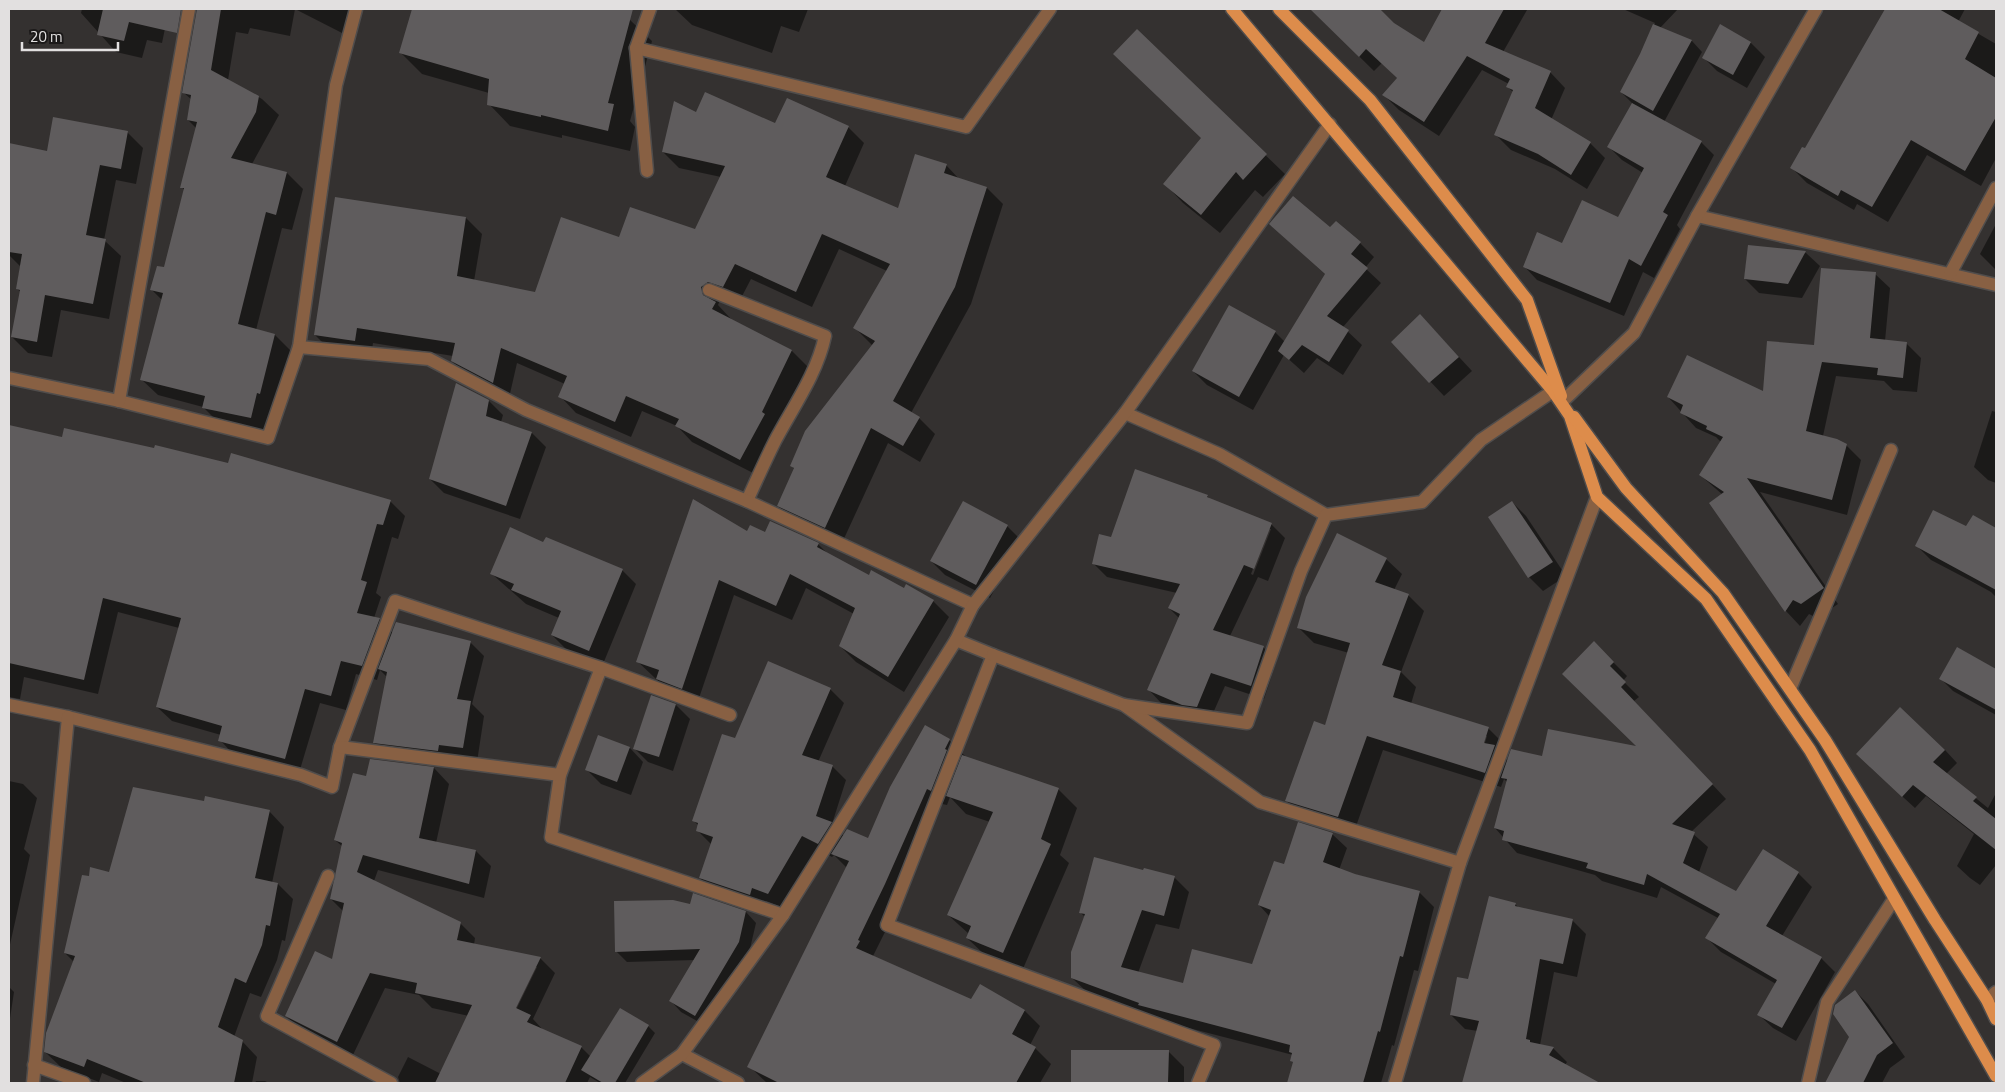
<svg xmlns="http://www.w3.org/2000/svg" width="2005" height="1092" viewBox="0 0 2005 1092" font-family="'Titillium Web',sans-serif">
	<rect width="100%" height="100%" fill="#343130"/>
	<g fill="#0007" fill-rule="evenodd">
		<polygon points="82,9 169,9 162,43 147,40 142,58 116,52 81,13"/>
		<polygon points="198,9 295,9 290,36 250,28 248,34 236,32 228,80 262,99 279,115 252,164 287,173 303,189 292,230 282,228 256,330 275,335 291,351 276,409 267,434 219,423 203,407 158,395 141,379 162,300 152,290 165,269 184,190 182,187 196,128 188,120 192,100 184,93"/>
		<polygon points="295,9 353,9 344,34"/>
		<polygon points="413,9 622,9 619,17 630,20 652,41 630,121 635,127 630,151 562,135 562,138 510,126 489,104 489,93 422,74 401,53"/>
		<polygon points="675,9 808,9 799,32 781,26 772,53 692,25"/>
		<polygon points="1311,9 1378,9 1393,24 1424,44 1444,9 1526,9 1527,10 1503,52 1550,72 1565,88 1551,120 1590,143 1605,158 1587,189 1555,169 1511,150 1496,135 1514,93 1508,87 1509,84 1482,70 1439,136 1399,110 1384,95 1398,79 1382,63 1374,71"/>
		<polygon points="1623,9 1678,9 1660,28 1692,41 1702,52 1664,122 1701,142 1714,155 1677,225 1680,229 1654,278 1643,272 1624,316 1537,280 1524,266 1563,245 1619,218 1643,173 1622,160 1609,147 1633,104 1621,92 1641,54 1655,23"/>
		<polygon points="1886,9 1965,9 1958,22 1996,44 1996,158 1981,186 1927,155 1888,222 1857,204 1854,210 1807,183 1792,168 1805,150"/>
		<polygon points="1721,26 1751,43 1765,57 1747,88 1717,71 1703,57"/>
		<polygon points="1137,31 1285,174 1263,197 1255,190 1220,233 1183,203 1165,184 1202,139"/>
		<polygon points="697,114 776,125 848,127 864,143 845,186 899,210 946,165 960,180 987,188 1003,204 971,304 911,413 919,418 935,434 920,462 888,443 842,543 794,522 778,506 795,470 791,465 873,346 855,328 887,271 839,249 812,307 751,279 739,302 720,300 718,305 731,319 731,320 792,351 808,367 757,475 692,442 677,426 642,411 631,437 576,413 560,396 565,384 517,363 509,398 468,377 452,361 453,356 373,343 371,357 331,351 315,335 336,199 466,218 482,234 474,281 536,293 619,238 695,231 721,177 679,168 663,152"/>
		<polygon points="127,132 143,148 136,184 116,180 104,240 121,256 109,319 61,310 52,357 28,353 12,337 21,292 17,289 20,266 9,255 9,145 48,153"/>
		<polygon points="1270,224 1330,229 1360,243 1374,257 1365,268 1381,283 1343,327 1362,345 1343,375 1317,358 1304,373 1284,355 1253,410 1207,385 1193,371 1275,332 1285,342 1326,275"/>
		<polygon points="1996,224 1996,270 1980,254"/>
		<polygon points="1749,246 1806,253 1820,266 1802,298 1759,293 1745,279"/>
		<polygon points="1875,274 1890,288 1885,341 1906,343 1921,358 1917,392 1893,390 1884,381 1836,376 1823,436 1846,445 1861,460 1847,515 1760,492 1838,604 1817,618 1809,614 1800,626 1786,611 1723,495 1700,475 1721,442 1716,437 1696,428 1668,397 1764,393 1815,346"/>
		<polygon points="1434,330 1472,371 1444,396 1393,342"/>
		<polygon points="489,401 503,415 501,422 532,433 546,447 520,519 444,493 430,479"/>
		<polygon points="1992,411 1996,412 1996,483 1988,480 1974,467"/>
		<polygon points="9,427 390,501 405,516 398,539 392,537 376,593 381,597 374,618 379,619 393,633 470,642 484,656 472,704 484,716 477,762 388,757 374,743 387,677 380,670 377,680 356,674 346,710 320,703 299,773 234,755 220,740 221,735 172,721 157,707 179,628 118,612 98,694 24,677 20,699 9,697"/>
		<path d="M 1207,496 L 1211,500 L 1271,524 L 1285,538 L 1268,581 L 1258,577 L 1230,636 L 1263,647 L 1277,660 L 1264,699 L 1225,686 L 1210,720 L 1197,718 L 1162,704 L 1149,690 L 1179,618 L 1169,608 L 1177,593 L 1107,577 L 1094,564 L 1112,538 ZM 1268,529 L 1271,529 L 1253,575 L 1251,574 Z"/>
		<polygon points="1512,502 1526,516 1566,576 1543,591 1529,577 1490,518"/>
		<polygon points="1973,516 1996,529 1996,597 1991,592 1973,582 1931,560 1917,546 1966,528"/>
		<polygon points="1007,526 1021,540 990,598 945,575 931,561"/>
		<polygon points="748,532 765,534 818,544 829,555 869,577 933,601 949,617 904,692 856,662 840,646 854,614 806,588 792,620 734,595 697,704 673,695 637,661"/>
		<polygon points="544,544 622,570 636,584 603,664 566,649 552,635 559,618 526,604 492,574"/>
		<path d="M 1386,559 L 1402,574 L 1394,590 L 1408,595 L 1424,611 L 1401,672 L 1416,687 L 1411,704 L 1488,728 L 1503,743 L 1501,752 L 1508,760 L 1639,748 L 1594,643 L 1627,676 L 1623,681 L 1639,697 L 1634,701 L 1726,799 L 1691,832 L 1708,847 L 1699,872 L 1737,893 L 1798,873 L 1812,887 L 1782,936 L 1821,958 L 1835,972 L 1796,1041 L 1773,1028 L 1759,1015 L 1776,984 L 1721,952 L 1707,938 L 1718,918 L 1661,887 L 1657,898 L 1602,881 L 1595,875 L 1517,853 L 1495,828 L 1507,782 L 1504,779 L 1501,787 L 1383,750 L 1354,832 L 1302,816 L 1287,801 L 1325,726 L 1349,653 L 1314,643 L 1299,628 ZM 1485,736 L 1487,736 L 1483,749 Z"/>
		<polygon points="1957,649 1996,670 1996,715 1953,691 1941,679"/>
		<polygon points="830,689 844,703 818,762 832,766 846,780 832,824 844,836 869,840 925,727 949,740 965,756 964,757 1058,789 1077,808 1060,855 1069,863 1022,971 986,956 967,938 969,934 948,915 990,822 966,814 950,797 947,805 942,804 901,900 873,956 972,1001 1025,1011 1040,1026 1030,1045 1035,1048 1051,1064 1040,1083 767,1083 749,1066 847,868 834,855 832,857 817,849 782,907 766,901 764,908 714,892 700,878 712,845 697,830 699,826 694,821 735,740"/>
		<polygon points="651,696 676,705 690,719 673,771 648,762 634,748"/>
		<polygon points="630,748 643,762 631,795 601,784 587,770"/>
		<polygon points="1945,750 1957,763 1946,774 1988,808 1996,793 1996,865 1980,885 1970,878 1957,866 1974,834 1926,796 1915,808 1870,767"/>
		<path d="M 434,768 L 449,784 L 436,843 L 476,851 L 491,866 L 484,898 L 378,870 L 374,881 L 460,923 L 475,938 L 474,945 L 540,958 L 555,973 L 533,1019 L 544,1031 L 581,1047 L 591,1057 L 620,1010 L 648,1026 L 655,1033 L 625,1083 L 600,1083 L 590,1077 L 587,1083 L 400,1083 L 398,1077 L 408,1057 L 441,1074 L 469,1016 L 432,1008 L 419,995 L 385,988 L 352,1057 L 302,1031 L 286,1016 L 333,961 L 343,911 L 331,899 L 343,847 L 335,840 L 367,778 ZM 534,967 L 537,967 L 514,1014 L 512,1013 Z"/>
		<polygon points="9,781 23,784 37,798 24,849 30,855 9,949"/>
		<polygon points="205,802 269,811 284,827 272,883 278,884 293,899 285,941 282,940 277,960 261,997 250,993 234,1037 242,1041 257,1057 252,1083 126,1083 102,1073 99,1082 61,1067 45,1052 74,962 65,953 90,878 110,873"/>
		<polygon points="1332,834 1347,848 1339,870 1419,892 1434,907 1418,971 1414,970 1394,1046 1392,1045 1381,1083 1288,1083 1294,1063 1291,1061 1293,1055 1154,1019 1087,992 1072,978 1085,917 1080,912 1144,872 1174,877 1189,892 1179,929 1156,924 1138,973 1183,985 1252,965 1270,917 1259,905 1284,865"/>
		<polygon points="1515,904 1519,908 1572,920 1586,934 1577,977 1554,972 1540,1045 1553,1048 1567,1062 1565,1065 1590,1083 1463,1083 1478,1031 1465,1029 1451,1015 1469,981"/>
		<polygon points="690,905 746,912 756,923 749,953 706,1026 681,1012 671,1001 695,960 627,962 616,951"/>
		<polygon points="9,987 14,992 9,1025"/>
		<polygon points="1855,991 1868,1004 1905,1057 1890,1068 1882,1083 1827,1083 1850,1037"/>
		<polygon points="1072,1051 1168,1051 1184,1067 1184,1083 1072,1083"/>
		<polygon points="256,1081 265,1081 269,1083 255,1083"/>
	</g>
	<g fill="#5f5c5d">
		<polygon points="103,9 181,9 177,33 129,22 124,41 97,35"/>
		<polygon points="197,9 221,9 211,70 259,96 256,112 231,158 287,172 276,215 266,212 238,324 275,334 260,394 257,393 251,418 202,408 205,396 140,380 163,293 150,290 157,266 164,267 184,188 180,188 197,122 187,120 191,95 182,93"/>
		<polygon points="412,9 633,9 608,103 614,104 608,131 541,115 541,117 487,105 489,79 399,53"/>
		<polygon points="1310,9 1380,9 1394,23 1424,42 1442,9 1504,9 1485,43 1551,71 1535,108 1591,142 1571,175 1538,154 1494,135 1513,90 1506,87 1510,79 1467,56 1424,122 1382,95 1397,78 1366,49 1359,57"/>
		<polygon points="1885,9 1939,9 1979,32 1965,59 1996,78 1996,117 1965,171 1911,140 1872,207 1841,190 1838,196 1790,168 1802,147 1805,148"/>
		<polygon points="1653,24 1692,40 1653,111 1620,92 1640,54"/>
		<polygon points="1720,24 1751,42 1733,75 1702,58"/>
		<polygon points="1137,29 1267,154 1243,180 1236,172 1201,215 1163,184 1201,138 1113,54"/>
		<polygon points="705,92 775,123 787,98 849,126 826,177 898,208 915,154 947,164 944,173 987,187 955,287 893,401 920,417 903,446 871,428 825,528 777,506 794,468 790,466 805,431 875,341 853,328 890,264 822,234 796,292 735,264 723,287 708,282 701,287 703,295 716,302 712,309 792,350 762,412 765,414 740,460 675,426 679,419 626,396 615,422 558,397 567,376 501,348 493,383 451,361 455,343 357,328 355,341 314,335 335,197 466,217 457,276 535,292 561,217 619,237 630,207 695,229 725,166 662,152 674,101 696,112"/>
		<polygon points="1632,103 1702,141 1663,212 1668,215 1641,266 1629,259 1610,303 1523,267 1537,232 1562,243 1582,200 1618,217 1644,168 1607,147"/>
		<polygon points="53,117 128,131 121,169 100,165 86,235 106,239 93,304 45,295 37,342 11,337 20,290 16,289 22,254 9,252 9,143 47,151"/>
		<polygon points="1293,196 1330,227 1336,221 1361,242 1351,254 1368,268 1327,316 1349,330 1329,362 1302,345 1289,360 1278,351 1325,274 1269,224"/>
		<polygon points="1748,245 1806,251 1788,284 1744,279"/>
		<polygon points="1821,268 1876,272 1870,338 1907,342 1903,378 1877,375 1878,368 1822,362 1806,431 1837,439 1847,444 1832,500 1747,478 1824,588 1801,604 1793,600 1785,612 1709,503 1724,492 1699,475 1723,437 1706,429 1707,426 1680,413 1683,405 1667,397 1687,355 1763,391 1767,341 1814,345"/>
		<polygon points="1229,305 1276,331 1239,397 1192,371"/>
		<polygon points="1420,314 1459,357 1429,383 1391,342"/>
		<polygon points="456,383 489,400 486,416 532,432 506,506 429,479"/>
		<polygon points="9,425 62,437 64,428 154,448 155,445 228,463 231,453 391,500 383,525 377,524 361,580 367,582 357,613 380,618 362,666 341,661 331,696 305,689 285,759 218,741 222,726 156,707 181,618 103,598 84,680 9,663"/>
		<polygon points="1135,469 1208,495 1207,497 1272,523 1254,569 1244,565 1213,630 1264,646 1251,686 1211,673 1197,707 1182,705 1147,690 1180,614 1168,608 1180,584 1092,564 1099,534 1111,537"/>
		<polygon points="693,499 747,531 750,525 765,532 770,521 819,543 817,547 869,575 871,570 904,588 906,584 934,600 888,677 839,646 855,608 790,574 776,606 719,580 682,689 656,679 659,670 636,662"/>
		<polygon points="963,501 1008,525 976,585 930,561"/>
		<polygon points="1512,501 1553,562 1528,578 1488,517"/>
		<polygon points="1933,510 1966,526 1973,515 1996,528 1996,590 1915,546"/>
		<polygon points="510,527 543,542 546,537 623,569 589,651 551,635 561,611 511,590 514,584 490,574"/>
		<polygon points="1337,533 1387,558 1375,582 1409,594 1382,665 1401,671 1393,697 1489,727 1484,743 1495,745 1485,773 1367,736 1338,817 1285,801 1314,721 1325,725 1350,643 1297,628 1306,597"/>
		<polygon points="396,622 471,641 457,699 471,701 463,748 439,745 438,751 373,743 387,672 378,669"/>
		<polygon points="1594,641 1614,662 1610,666 1626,682 1621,687 1713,784 1672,824 1695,832 1683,863 1736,891 1763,849 1799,872 1766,926 1822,957 1782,1028 1757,1015 1777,980 1705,938 1720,914 1647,874 1644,885 1586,868 1588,863 1502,840 1504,831 1494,828 1507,779 1501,778 1511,749 1542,756 1548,729 1636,746 1562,674"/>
		<polygon points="1957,647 1996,669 1996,710 1939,679"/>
		<polygon points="768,661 831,688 802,755 833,765 816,816 832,822 818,844 802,836 768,894 752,888 750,895 699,878 713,837 696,831 698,823 692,821 722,734 735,738"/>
		<polygon points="651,695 676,704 659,757 633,749"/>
		<polygon points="1900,707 1945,750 1933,762 1977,797 1973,801 1996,819 1996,850 1913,785 1902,797 1856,754"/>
		<polygon points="925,725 950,739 945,749 947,750 931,791 927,789 885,884 858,940 860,941 856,948 971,999 980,984 1025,1010 1012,1034 1036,1047 1016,1083 779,1083 747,1067 849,861 831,854 847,829 868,838 890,787"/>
		<polygon points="598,735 630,747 617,782 585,770"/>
		<polygon points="962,755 1059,788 1041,839 1051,844 1003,953 966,938 971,926 947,915 993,812 946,796"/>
		<polygon points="370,759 434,767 419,838 476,850 469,884 363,855 357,872 461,922 457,940 541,957 516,1008 531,1015 527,1022 582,1046 565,1083 435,1083 472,1005 415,993 417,983 370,973 337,1042 285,1016 315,951 332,959 344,903 330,899 342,843 334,840 353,773 366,776"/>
		<polygon points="133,787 204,801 205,796 270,810 255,878 278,883 270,926 266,925 262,945 246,983 235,978 218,1027 243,1040 234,1083 146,1083 87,1059 84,1067 44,1052 46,1033 75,956 64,953 82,875 89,876 90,867 109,872"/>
		<polygon points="1298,822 1333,833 1323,862 1355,874 1420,891 1403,957 1400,956 1380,1032 1378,1031 1363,1083 1287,1083 1293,1062 1290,1061 1292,1053 1289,1052 1290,1045 1138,1005 1139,1003 1071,978 1071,952 1085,914 1079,913 1094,857 1143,870 1144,868 1175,876 1164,916 1142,910 1121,967 1183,983 1192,949 1252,964 1271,910 1258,905 1274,861 1284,864"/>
		<polygon points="693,893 746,911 739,942 695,1016 669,1001 700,949 615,952 614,901 673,900 690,904"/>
		<polygon points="1489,896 1516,903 1515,906 1573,919 1563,964 1540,959 1526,1039 1530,1040 1530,1042 1554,1047 1549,1055 1600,1083 1462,1083 1479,1021 1450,1015 1457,977 1468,979"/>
		<polygon points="1855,990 1893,1043 1877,1055 1863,1083 1825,1083 1849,1037 1833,1014 1835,1005"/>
		<polygon points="620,1008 649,1025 615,1083 603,1083 581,1070"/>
		<polygon points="1071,1050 1169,1050 1168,1083 1071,1083"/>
	</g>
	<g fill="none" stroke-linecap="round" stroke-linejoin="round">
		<defs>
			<g id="minor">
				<polyline points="650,9 636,48 966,127 1050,9"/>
				<polyline points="636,48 647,171"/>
				<polyline points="1697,216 1996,285"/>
				<polyline points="1950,274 1996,188"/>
				<path d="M 709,290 L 825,336 C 817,374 793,407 775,441 C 765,461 756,481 747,501"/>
				<polyline points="299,347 336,85 356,9"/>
				<polyline points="9,378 119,401 268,438 299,347 429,359 526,410 747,501 973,605"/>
				<polyline points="119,401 189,9"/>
				<polyline points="1563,401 1634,333 1697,216 1816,9"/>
				<polyline points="1125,413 1219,454 1326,515"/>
				<polyline points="956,640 993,655 887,925 1214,1045 1198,1083"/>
				<polyline points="993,655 1124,705 1260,802 1460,863"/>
				<polyline points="601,668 560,775 551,837 783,915"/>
				<polyline points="1790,689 1891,450"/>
				<polyline points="9,705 68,717 301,775 332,787 340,747 395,601 601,668 730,715"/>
				<polyline points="1124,705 1247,723 1301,571 1326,515 1422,502 1481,440 1553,391"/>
				<polyline points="340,747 560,775"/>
				<polyline points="328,876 267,1016 391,1083"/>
				<polyline points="1987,1000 1996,992"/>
				<polyline points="682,1054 738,1083"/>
				<polyline points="34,1065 84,1083"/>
				<polyline points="33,1083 68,717"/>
				<polyline points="642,1083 682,1054 783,915 956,640 973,605 1125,413 1330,124"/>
				<polyline points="1395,1083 1460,863 1597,497"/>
				<polyline points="1808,1083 1827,1002 1894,899"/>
			</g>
			<g id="major">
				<polyline points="1232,9 1553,391 1570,416 1597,497 1706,599 1810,750 1996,1076"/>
				<polyline points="1279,9 1370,100 1527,300 1561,396"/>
				<polyline points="1574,417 1626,488 1723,593 1825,740 1935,920 1987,1000 1996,1019"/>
			</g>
		</defs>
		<use href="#minor" stroke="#504d4c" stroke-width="15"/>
		<use href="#major" stroke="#504d4c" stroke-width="15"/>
		<use href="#minor" stroke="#886043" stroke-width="12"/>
		<use href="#major" stroke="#dd8c4b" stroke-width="12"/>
	</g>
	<rect width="2005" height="1092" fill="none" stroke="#e2e0e0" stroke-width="20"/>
	<path d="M22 42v8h96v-8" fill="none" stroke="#e2e0e0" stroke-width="2.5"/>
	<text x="30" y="42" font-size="15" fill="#e2e0e0" stroke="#1b1919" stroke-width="4" paint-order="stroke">20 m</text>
</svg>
